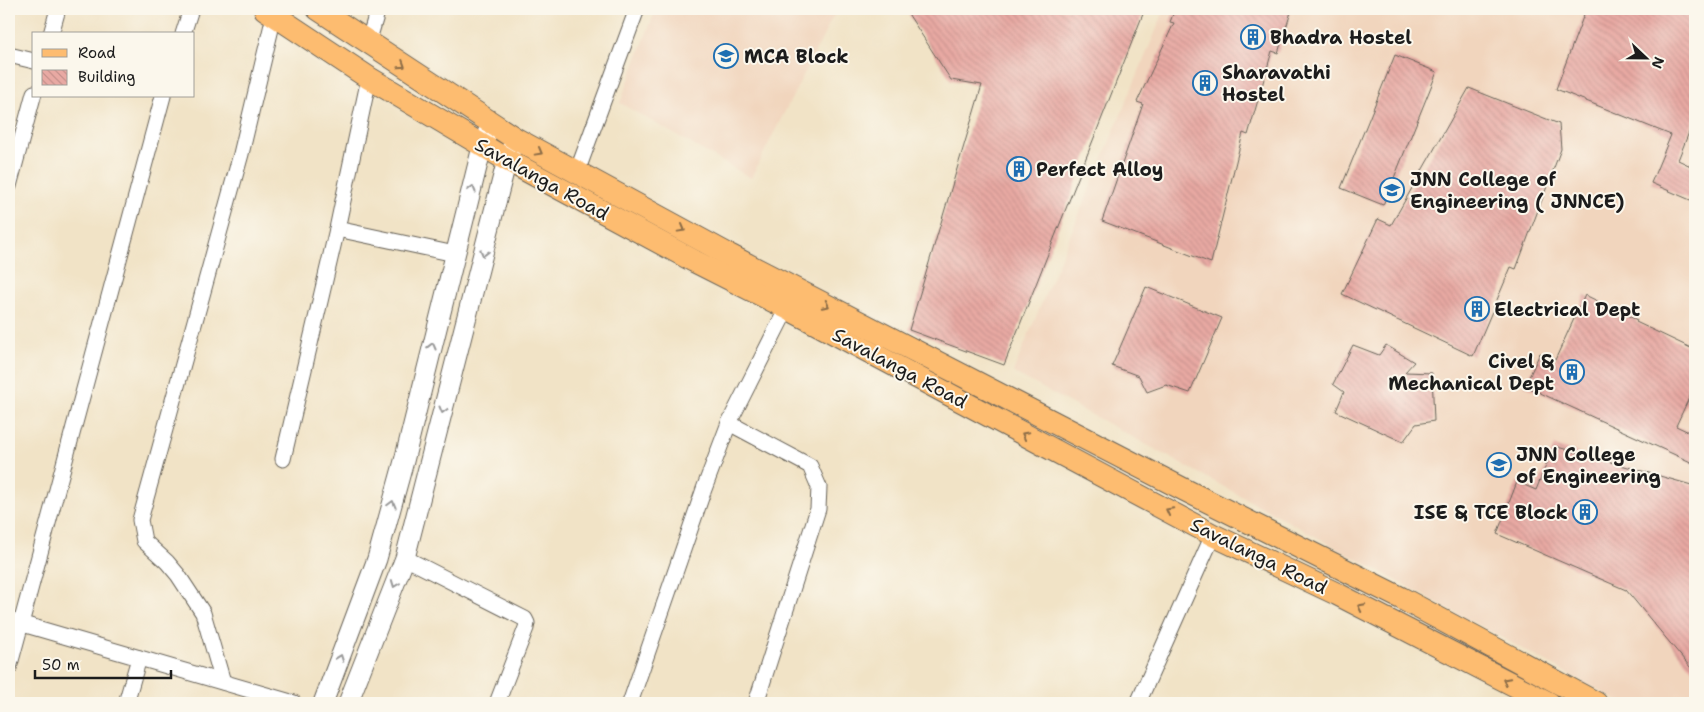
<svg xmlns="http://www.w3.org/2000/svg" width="1704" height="712" viewBox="0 0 1704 712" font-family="'Shantell Sans',sans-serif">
	<defs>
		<pattern id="building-back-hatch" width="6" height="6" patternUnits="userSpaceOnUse" patternTransform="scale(1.25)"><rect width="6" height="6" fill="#e8a9a3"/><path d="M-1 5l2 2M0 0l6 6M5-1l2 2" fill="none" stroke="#c6918c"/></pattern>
	</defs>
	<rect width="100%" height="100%" fill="#fbf7ec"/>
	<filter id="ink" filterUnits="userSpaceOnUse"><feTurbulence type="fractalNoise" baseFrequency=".02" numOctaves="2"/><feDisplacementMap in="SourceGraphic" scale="10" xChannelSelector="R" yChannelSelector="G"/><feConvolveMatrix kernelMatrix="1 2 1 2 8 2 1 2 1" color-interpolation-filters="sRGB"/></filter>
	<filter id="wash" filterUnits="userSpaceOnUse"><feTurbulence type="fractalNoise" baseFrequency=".0096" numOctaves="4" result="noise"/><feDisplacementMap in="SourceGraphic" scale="20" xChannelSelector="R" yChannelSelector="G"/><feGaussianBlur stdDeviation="1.12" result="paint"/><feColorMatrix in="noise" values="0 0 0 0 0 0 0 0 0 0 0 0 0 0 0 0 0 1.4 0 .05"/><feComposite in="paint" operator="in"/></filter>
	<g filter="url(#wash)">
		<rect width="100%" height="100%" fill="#f1e3c6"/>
		<g fill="#f1d5bd">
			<polygon points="656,9 837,9 751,178 620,103"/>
			<polygon points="1165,9 1695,9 1695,703 1622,703 1013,372"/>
		</g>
		<g id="blocks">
			<g fill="url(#building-back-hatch)">
				<polygon points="905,9 1145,9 1004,365 909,330 982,85 951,80"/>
				<polygon points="1175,9 1292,9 1278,53 1272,51 1248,135 1243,133 1211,263 1102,221 1143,104 1137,102 1174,23 1170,22"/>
				<polygon points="1586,9 1695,9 1695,117 1678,160 1695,168 1695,202 1651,183 1671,135 1556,89"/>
				<polygon points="1395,55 1437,72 1383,205 1341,188"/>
				<polygon points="1469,88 1559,124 1561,149 1516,269 1511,267 1473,356 1342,294 1378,219 1391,225"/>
				<polygon points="1146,287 1222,318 1190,393 1166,385 1147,392 1139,376 1112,366"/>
				<polygon points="1585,295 1637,320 1636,322 1695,350 1695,385 1676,426 1695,435 1695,464 1525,386 1540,353 1555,360"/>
				<polygon points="1353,345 1379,355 1386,345 1414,362 1405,372 1432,373 1434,421 1416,424 1403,442 1336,411 1344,392 1333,384"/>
				<polygon points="1554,446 1695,486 1695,673 1626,590 1497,534 1517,482 1536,490"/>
			</g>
		</g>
	</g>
	<g filter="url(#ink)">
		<use href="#blocks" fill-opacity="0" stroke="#676258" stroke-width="1"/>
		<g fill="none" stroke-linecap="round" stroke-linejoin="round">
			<defs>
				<g id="minor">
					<polyline points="51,34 58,9"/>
					<polyline points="183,34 191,9"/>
					<polyline points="368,43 378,9"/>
					<polyline points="9,55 34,61"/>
					<polyline points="577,172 637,9"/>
					<polyline points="9,186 34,93"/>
					<polyline points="337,229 455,254"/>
					<polyline points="729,423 810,466 819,487 818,509 756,703"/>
					<polyline points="283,459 337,229 369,78"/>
					<polyline points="405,558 525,619 527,623 526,628 497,703"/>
					<polyline points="9,620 294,703"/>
					<polyline points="9,668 163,96"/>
					<polyline points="223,682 203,613 178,575 167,562 144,541 140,520 241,154 274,16"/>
					<polyline points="126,703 139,658"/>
					<polyline points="630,703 704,489 729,423 787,308"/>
					<polyline points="1138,703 1213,535"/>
				</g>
				<g id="tertiary">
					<polyline points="323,703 377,559 404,461 482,147 491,123"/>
					<polyline points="348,703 405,558 507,160 512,147"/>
				</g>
				<g id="primary">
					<polyline points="265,9 369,78 507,160 694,261 787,308 1213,535 1337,594 1549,703"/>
					<polyline points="318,9 516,139 729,255 1185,490 1401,598 1596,703"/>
				</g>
			</defs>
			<use href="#minor" stroke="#676258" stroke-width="17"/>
			<use href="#tertiary" stroke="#676258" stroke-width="21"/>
			<use href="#primary" stroke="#676258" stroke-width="24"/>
			<use href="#minor" stroke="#fff" stroke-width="15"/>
			<use href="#tertiary" stroke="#fff" stroke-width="19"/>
			<use href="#primary" stroke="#fdbc70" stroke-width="22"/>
		</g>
		<defs><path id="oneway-chevron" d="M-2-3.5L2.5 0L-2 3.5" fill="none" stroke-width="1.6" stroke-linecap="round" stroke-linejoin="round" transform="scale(1.25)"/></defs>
		<g stroke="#8c6c46">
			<use href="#oneway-chevron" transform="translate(402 65) rotate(33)"/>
			<use href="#oneway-chevron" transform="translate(539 152) rotate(29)"/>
			<use href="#oneway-chevron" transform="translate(682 229) rotate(29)"/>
			<use href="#oneway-chevron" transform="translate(826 305) rotate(27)"/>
			<use href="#oneway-chevron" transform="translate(1025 435) rotate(-152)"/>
			<use href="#oneway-chevron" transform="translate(1169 511) rotate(-152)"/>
			<use href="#oneway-chevron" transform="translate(1361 607) rotate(-153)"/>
			<use href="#oneway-chevron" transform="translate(1506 681) rotate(-153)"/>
		</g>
		<g stroke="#999">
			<use href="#oneway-chevron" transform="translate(472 189) rotate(-76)"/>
			<use href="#oneway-chevron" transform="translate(484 253) rotate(104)"/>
			<use href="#oneway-chevron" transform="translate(432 346) rotate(-76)"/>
			<use href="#oneway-chevron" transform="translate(443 410) rotate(105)"/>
			<use href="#oneway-chevron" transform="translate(392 504) rotate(-75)"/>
			<use href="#oneway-chevron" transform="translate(395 584) rotate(111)"/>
			<use href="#oneway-chevron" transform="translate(340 658) rotate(-70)"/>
		</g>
	</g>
	<defs>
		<symbol id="building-ring" viewBox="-11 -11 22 22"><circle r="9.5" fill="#fbf7ec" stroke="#1f6fb2" stroke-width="1.5"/><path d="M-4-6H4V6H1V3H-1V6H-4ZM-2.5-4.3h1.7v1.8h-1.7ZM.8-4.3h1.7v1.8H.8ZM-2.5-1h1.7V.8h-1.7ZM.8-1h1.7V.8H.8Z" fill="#1f6fb2"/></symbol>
		<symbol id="university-ring" viewBox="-11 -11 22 22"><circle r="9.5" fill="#fbf7ec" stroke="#1f6fb2" stroke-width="1.5"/><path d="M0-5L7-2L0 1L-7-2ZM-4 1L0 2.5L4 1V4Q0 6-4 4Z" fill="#1f6fb2"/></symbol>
		<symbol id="school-ring" viewBox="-11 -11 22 22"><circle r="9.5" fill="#fbf7ec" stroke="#1f6fb2" stroke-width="1.5"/><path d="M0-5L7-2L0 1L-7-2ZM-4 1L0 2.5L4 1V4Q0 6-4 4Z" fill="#1f6fb2"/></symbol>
	</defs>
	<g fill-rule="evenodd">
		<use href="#building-ring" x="1239" y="23" width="28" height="28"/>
		<use href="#university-ring" x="712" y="42" width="28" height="28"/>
		<use href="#building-ring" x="1191" y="69" width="28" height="28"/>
		<use href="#building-ring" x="1005" y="155" width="28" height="28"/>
		<use href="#university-ring" x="1378" y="176" width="28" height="28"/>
		<use href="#building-ring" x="1463" y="295" width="28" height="28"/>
		<use href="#building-ring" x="1558" y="358" width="28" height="28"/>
		<use href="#school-ring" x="1485" y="451" width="28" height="28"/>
		<use href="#building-ring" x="1571" y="498" width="28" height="28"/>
	</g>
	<g text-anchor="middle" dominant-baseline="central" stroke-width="4" stroke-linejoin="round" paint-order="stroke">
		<g font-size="19" font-weight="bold" fill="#1c1c1c" stroke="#fbf7ec" text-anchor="start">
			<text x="1270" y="37">Bhadra Hostel</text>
			<text x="744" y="56">MCA Block</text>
			<text x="1222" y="72">Sharavathi<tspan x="1222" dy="22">Hostel</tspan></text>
			<text x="1036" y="169">Perfect Alloy</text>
			<text x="1410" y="179">JNN College of<tspan x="1410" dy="22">Engineering ( JNNCE)</tspan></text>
			<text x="1494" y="309">Electrical Dept</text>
			<text x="1554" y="361" text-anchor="end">Civel &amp;<tspan x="1554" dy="22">Mechanical Dept</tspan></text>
			<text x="1516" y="454">JNN College<tspan x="1516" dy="22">of Engineering</tspan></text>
			<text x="1568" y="512" text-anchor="end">ISE &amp; TCE Block</text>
		</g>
		<g font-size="19" fill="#1c1c1c" stroke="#fbf7ec">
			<text transform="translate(542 179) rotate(29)">Savalanga Road</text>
			<text transform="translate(900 368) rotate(28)">Savalanga Road</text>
			<text transform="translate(1259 556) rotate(26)">Savalanga Road</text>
		</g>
	</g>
	<rect width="1704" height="712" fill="none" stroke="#fbf7ec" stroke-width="30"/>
	<rect x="32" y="32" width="162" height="65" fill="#fbf7ec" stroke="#a29f99"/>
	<rect x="42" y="49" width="25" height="8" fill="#fdbc70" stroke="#a29f99"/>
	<text x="78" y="58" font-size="15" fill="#1c1c1c">Road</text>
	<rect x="42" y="70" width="25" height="15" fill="url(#building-back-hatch)" stroke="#a29f99"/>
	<text x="78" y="82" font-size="15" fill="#1c1c1c">Building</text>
	<g transform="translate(1646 58) rotate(112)" stroke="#fbf7ec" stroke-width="4" paint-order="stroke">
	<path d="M0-4L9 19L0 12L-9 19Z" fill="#1c1c1c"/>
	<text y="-8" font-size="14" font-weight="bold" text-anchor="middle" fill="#1c1c1c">N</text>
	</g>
	<path d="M35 670v8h136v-8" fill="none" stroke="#1c1c1c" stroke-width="2.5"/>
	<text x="42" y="670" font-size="15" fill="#1c1c1c" stroke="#fbf7ec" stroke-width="4" paint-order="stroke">50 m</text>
</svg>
